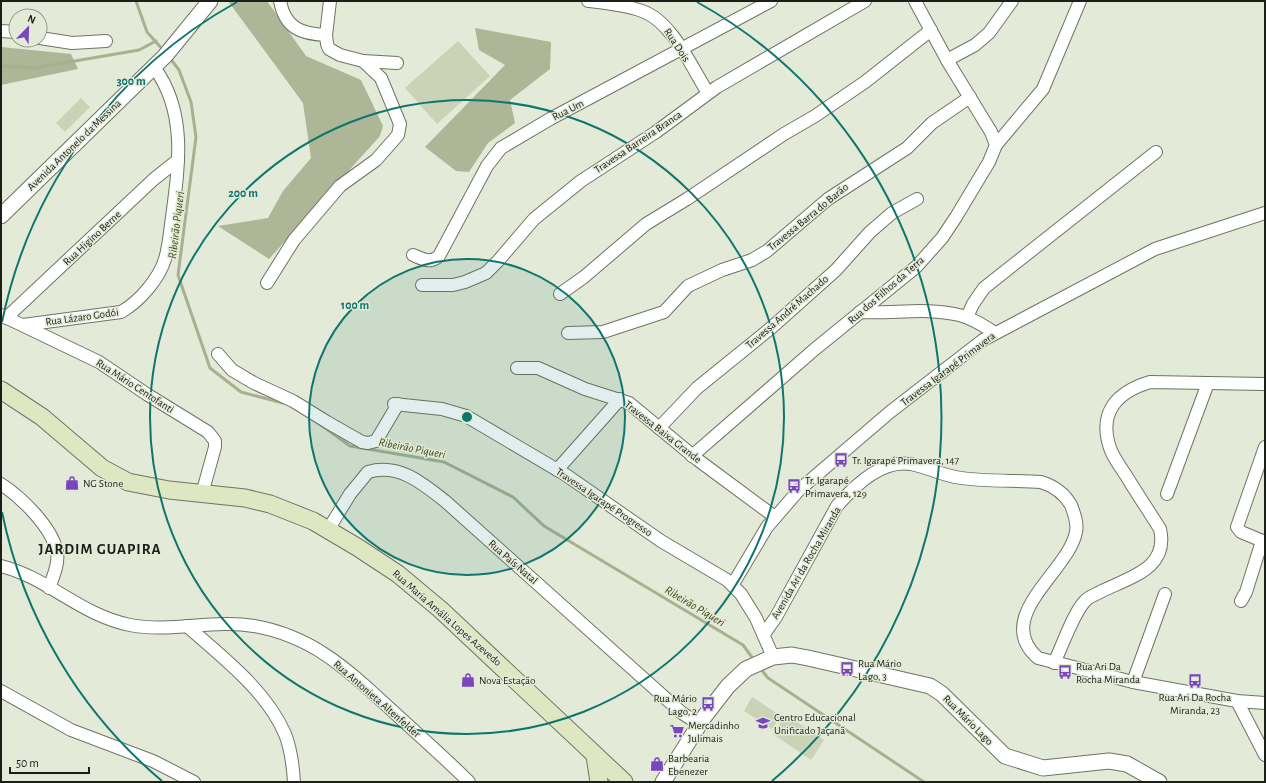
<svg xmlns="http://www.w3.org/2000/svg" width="1266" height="783" viewBox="0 0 1266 783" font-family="'Alegreya Sans',sans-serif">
	<rect width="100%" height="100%" fill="#e4ead8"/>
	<g fill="#cad3b5">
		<polygon points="458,41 490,76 437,124 405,88"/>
		<polygon points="81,98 90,107 65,132 56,123"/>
		<polygon points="752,697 781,716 772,729 744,711"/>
		<polygon points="786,715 824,740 811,760 773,734"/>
	</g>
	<g fill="#adb696">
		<polygon points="228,1 267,1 306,56 361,80 383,126 380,136 269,259 218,226 268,218 283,191 311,158 303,103"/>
		<polygon points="475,28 551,42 550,69 510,100 515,123 488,143 469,172 456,171 425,147 505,65 479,50"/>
		<polygon points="1,47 71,54 78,69 1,85"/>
	</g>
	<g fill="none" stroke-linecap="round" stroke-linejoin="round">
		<g stroke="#a7b190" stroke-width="3">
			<polyline points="136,1 147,32 164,51"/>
			<polyline points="169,57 179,70 191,102 196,137 178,275 210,368 241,392 283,403"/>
			<polyline points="1,66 34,68 139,50 156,41"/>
			<polyline points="317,422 350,446 444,462 513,497 544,526 743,645 754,660"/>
			<polyline points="760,668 768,678 924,782"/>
		</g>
		<defs>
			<g id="minor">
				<path d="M 280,1 C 285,28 301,34 326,35"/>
				<path d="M 588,1 C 606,3 625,5 642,11 C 672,21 692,68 708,93"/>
				<polyline points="1,31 16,32"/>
				<polyline points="40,38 72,43 106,41"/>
				<polyline points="947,60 975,45 989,33 1012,1"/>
				<polyline points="363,61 397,63"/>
				<polyline points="996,145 1043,89 1080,1"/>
				<path d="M 413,255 C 423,259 430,264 439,256 L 487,166 L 501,148 L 550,119 L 771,1"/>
				<polyline points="267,283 294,240 340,186 376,160 398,135 400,124 381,78 363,61 340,55 329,49 327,44 326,35 330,1"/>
				<polyline points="422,285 453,285 465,282 486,273 498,261 534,219 581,181 656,132 717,87 865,1"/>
				<polyline points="560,294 584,277 646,224 687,199 784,134 815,116 865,82 931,30"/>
				<path d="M 860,312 C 893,314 927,307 959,315 C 972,318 984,326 995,333"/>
				<polyline points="1,315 99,362 148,395 208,432 215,441 215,447 202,494"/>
				<polyline points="967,317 973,304 984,288 1156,152"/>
				<polyline points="6,318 154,179 178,160"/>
				<path d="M 23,325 L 121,312 C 139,302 159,279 165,259 C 169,246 170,231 172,217 C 179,165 187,112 154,67"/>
				<polyline points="568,333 603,332 664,312 688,286 722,270 752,260 767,251 828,199 907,148 932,123 970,97"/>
				<polyline points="218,354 232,370 254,383 293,401 327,422 362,442 368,443 376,441 398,404"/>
				<polyline points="517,368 538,368 585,389 629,403 698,460 775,517"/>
				<polyline points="394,404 442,409 466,416 566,475 661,541 727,580 741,594 756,618 773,657"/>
				<polyline points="659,428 697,388 771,328 836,270 870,232 892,213 917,199"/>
				<polyline points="1265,447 1237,527 1241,532 1265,542"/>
				<polyline points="692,456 815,349 916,267 942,238 956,217 989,162 996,145 991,132 947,60 915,1"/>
				<polyline points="557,470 620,399"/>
				<path d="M 1,484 C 21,497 52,527 57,552 C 59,564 53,577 49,588"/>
				<polyline points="1167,494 1208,383"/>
				<path d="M 328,530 L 350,494 L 368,472 C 399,463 422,483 445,501 L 682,713 L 699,724"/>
				<path d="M 1,566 C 47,577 80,615 130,625 C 171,633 213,619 254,626 C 317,637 353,675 398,716 C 422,738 446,759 469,782"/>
				<polyline points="733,584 767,527 799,490 890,412 983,340 1155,249 1265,213"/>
				<polyline points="1241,601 1246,592 1262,541"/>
				<path d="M 187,626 C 222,657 266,690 285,734 C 291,749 293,766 294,782"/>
				<path d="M 764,634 L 776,617 L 837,506 C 854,486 882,459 911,464 C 926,467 940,474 955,477 C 983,482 1013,480 1041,482 C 1054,486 1064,493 1071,505 C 1074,513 1078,523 1076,532 C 1069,571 991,617 1038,658 L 1133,682 L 1237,701 L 1265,703"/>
				<path d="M 1054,663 C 1062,647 1074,611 1086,600 C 1090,596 1097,594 1102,591 C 1131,577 1169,568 1160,529 C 1150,513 1140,498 1130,482 C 1124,471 1114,460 1110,448 C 1098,412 1117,392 1150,382 L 1265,384"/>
				<polyline points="1133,682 1165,594"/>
				<polyline points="1,691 71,730 153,761 194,782"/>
				<polyline points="1237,701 1265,755"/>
			</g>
			<g id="tertiary">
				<polyline points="1,216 165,56 210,1"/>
				<polyline points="663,782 704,717 728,686 746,669 773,657 792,655 808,658 930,686 942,694 1005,756 1043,768 1109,761 1127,764 1159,782"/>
			</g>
			<g id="secondary">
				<polyline points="1,390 42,417 102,468 128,482 169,490 245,498 270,504 313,521 357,547 398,574 441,610 624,782"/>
				<polyline points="595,756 599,782"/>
			</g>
		</defs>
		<use href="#minor" stroke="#6f7463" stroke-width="14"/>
		<use href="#tertiary" stroke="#6f7463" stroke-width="17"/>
		<use href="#secondary" stroke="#6f7463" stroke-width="19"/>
		<use href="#minor" stroke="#fff" stroke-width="12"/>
		<use href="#tertiary" stroke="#fff" stroke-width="15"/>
		<use href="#secondary" stroke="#dfe7c2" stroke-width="17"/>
	</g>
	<circle cx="467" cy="417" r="158" fill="#0f766e" fill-opacity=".12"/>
	<g fill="none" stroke="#0f766e" stroke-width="2">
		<circle cx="467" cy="417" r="158"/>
		<circle cx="467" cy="417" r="317"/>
		<path d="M162 781A475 475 0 0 1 2 512M2 322A475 475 0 0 1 237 2M697 2A475 475 0 0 1 772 781"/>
	</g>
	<defs>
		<symbol id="bus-bare" viewBox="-9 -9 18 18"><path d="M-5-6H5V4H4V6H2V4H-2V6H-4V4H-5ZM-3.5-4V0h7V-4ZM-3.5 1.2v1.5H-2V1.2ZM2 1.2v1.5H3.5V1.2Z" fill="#7a46bd" stroke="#e4ead8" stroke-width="2.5" paint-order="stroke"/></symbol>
		<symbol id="shop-bare" viewBox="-9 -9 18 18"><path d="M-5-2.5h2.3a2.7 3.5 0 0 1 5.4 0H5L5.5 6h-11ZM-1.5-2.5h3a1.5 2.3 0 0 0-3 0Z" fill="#7a46bd" stroke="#e4ead8" stroke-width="2.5" paint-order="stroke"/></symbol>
		<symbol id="school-bare" viewBox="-9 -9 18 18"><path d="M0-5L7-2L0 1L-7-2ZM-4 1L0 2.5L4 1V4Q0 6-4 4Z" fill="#7a46bd" stroke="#e4ead8" stroke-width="2.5" paint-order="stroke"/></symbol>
		<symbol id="supermarket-bare" viewBox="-9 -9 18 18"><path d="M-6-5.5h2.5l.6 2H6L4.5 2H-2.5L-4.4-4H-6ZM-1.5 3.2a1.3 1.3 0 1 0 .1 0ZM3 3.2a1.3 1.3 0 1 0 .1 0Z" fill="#7a46bd" stroke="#e4ead8" stroke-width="2.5" paint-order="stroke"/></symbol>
	</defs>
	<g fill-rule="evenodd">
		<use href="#bus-bare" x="831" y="450" width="20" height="20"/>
		<use href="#shop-bare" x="62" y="473" width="20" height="20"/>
		<use href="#bus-bare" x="784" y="476" width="20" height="20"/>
		<use href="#bus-bare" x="837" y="659" width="20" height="20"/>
		<use href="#bus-bare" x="1055" y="662" width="20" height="20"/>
		<use href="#shop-bare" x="458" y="670" width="20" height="20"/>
		<use href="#bus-bare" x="1185" y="671" width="20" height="20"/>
		<use href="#bus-bare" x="698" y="694" width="20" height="20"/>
		<use href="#school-bare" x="753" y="713" width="20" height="20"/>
		<use href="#supermarket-bare" x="667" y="721" width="20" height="20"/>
		<use href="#shop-bare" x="647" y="754" width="20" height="20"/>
	</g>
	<g text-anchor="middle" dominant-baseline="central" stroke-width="3" stroke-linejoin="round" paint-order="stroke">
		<g font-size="11" fill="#1c1e18" stroke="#e4ead8">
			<text transform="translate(677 45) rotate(56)">Rua Dois</text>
			<text transform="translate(568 110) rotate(-27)">Rua Um</text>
			<text transform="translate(638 142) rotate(-34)">Travessa Barreira Branca</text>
			<text transform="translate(74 145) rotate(-44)">Avenida Antonelo da Messina</text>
			<text transform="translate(808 217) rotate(-39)">Travessa Barra do Barão</text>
			<text transform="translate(92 238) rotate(-43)">Rua Higino Berne</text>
			<text transform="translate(886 290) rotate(-41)">Rua dos Filhos da Terra</text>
			<text transform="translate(787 312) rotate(-41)">Travessa André Machado</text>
			<text transform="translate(82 317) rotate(-8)">Rua Lázaro Godói</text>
			<text transform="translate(948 369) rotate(-37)">Travessa Igarapé Primavera</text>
			<text transform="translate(135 386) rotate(33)">Rua Mário Centofanti</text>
			<text transform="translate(663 432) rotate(38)">Travessa Baixa Grande</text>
			<text transform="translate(604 502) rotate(34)">Travessa Igarapé Progresso</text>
			<text transform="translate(513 562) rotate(41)">Rua País Natal</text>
			<text transform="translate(806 563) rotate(-60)">Avenida Ari da Rocha Miranda</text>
			<text transform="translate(447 618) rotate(41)">Rua Maria Amália Lopes Azevedo</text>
			<text transform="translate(377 699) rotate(41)">Rua Antonieta Altenfelder</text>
			<text transform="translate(968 720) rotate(45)">Rua Mário Lago</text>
		</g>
		<g font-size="11" fill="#1c1e18" stroke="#e4ead8" text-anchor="start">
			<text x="852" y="460">Tr. Igarapé Primavera, 147</text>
			<text x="805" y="480">Tr. Igarapé<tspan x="805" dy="13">Primavera, 129</tspan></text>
			<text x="83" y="483">NG Stone</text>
			<text x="858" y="663">Rua Mário<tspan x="858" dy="13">Lago, 3</tspan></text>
			<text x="1076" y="666">Rua Ari Da<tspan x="1076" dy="13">Rocha Miranda</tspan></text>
			<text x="479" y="680">Nova Estação</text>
			<text x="1195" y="697" text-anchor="middle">Rua Ari Da Rocha<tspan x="1195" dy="13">Miranda, 23</tspan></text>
			<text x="697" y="698" text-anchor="end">Rua Mário<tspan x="697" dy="13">Lago, 2</tspan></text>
			<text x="774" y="717">Centro Educacional<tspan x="774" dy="13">Unificado Jaçanã</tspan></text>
			<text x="688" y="725">Mercadinho<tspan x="688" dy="13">Julimais</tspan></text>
			<text x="668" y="758">Barbearia<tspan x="668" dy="13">Ebenezer</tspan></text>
		</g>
		<g font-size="12" font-style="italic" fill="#3c4813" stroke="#e4ead8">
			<text transform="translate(176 225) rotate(-83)">Ribeirão Piqueri</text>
			<text transform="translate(412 448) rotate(11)">Ribeirão Piqueri</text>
			<text transform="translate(695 606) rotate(31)">Ribeirão Piqueri</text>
		</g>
		<g font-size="15" font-weight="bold" letter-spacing="1" fill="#1c1e18" stroke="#e4ead8">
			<text x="100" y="549">JARDIM GUAPIRA</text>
		</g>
	</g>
	<circle cx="467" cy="417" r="6" fill="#0f766e" stroke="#e4ead8" stroke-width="2"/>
	<g font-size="12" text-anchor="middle" font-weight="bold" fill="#0f766e" stroke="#e4ead8" stroke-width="3" stroke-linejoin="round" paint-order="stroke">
		<text x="131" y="85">300 m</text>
		<text x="243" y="197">200 m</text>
		<text x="355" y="309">100 m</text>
	</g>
	<rect width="1266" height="783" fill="none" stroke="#1c1e18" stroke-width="4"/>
	<g transform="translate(28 28) rotate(23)"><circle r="19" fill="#e4ead8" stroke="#94988b"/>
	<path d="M0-3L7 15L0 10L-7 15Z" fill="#7a46bd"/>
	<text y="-6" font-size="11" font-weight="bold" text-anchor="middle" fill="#1c1e18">N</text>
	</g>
	<path d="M10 767v6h79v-6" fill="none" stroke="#1c1e18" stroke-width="2"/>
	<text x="16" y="767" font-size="12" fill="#1c1e18" stroke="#e4ead8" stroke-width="3" paint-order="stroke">50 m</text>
</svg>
